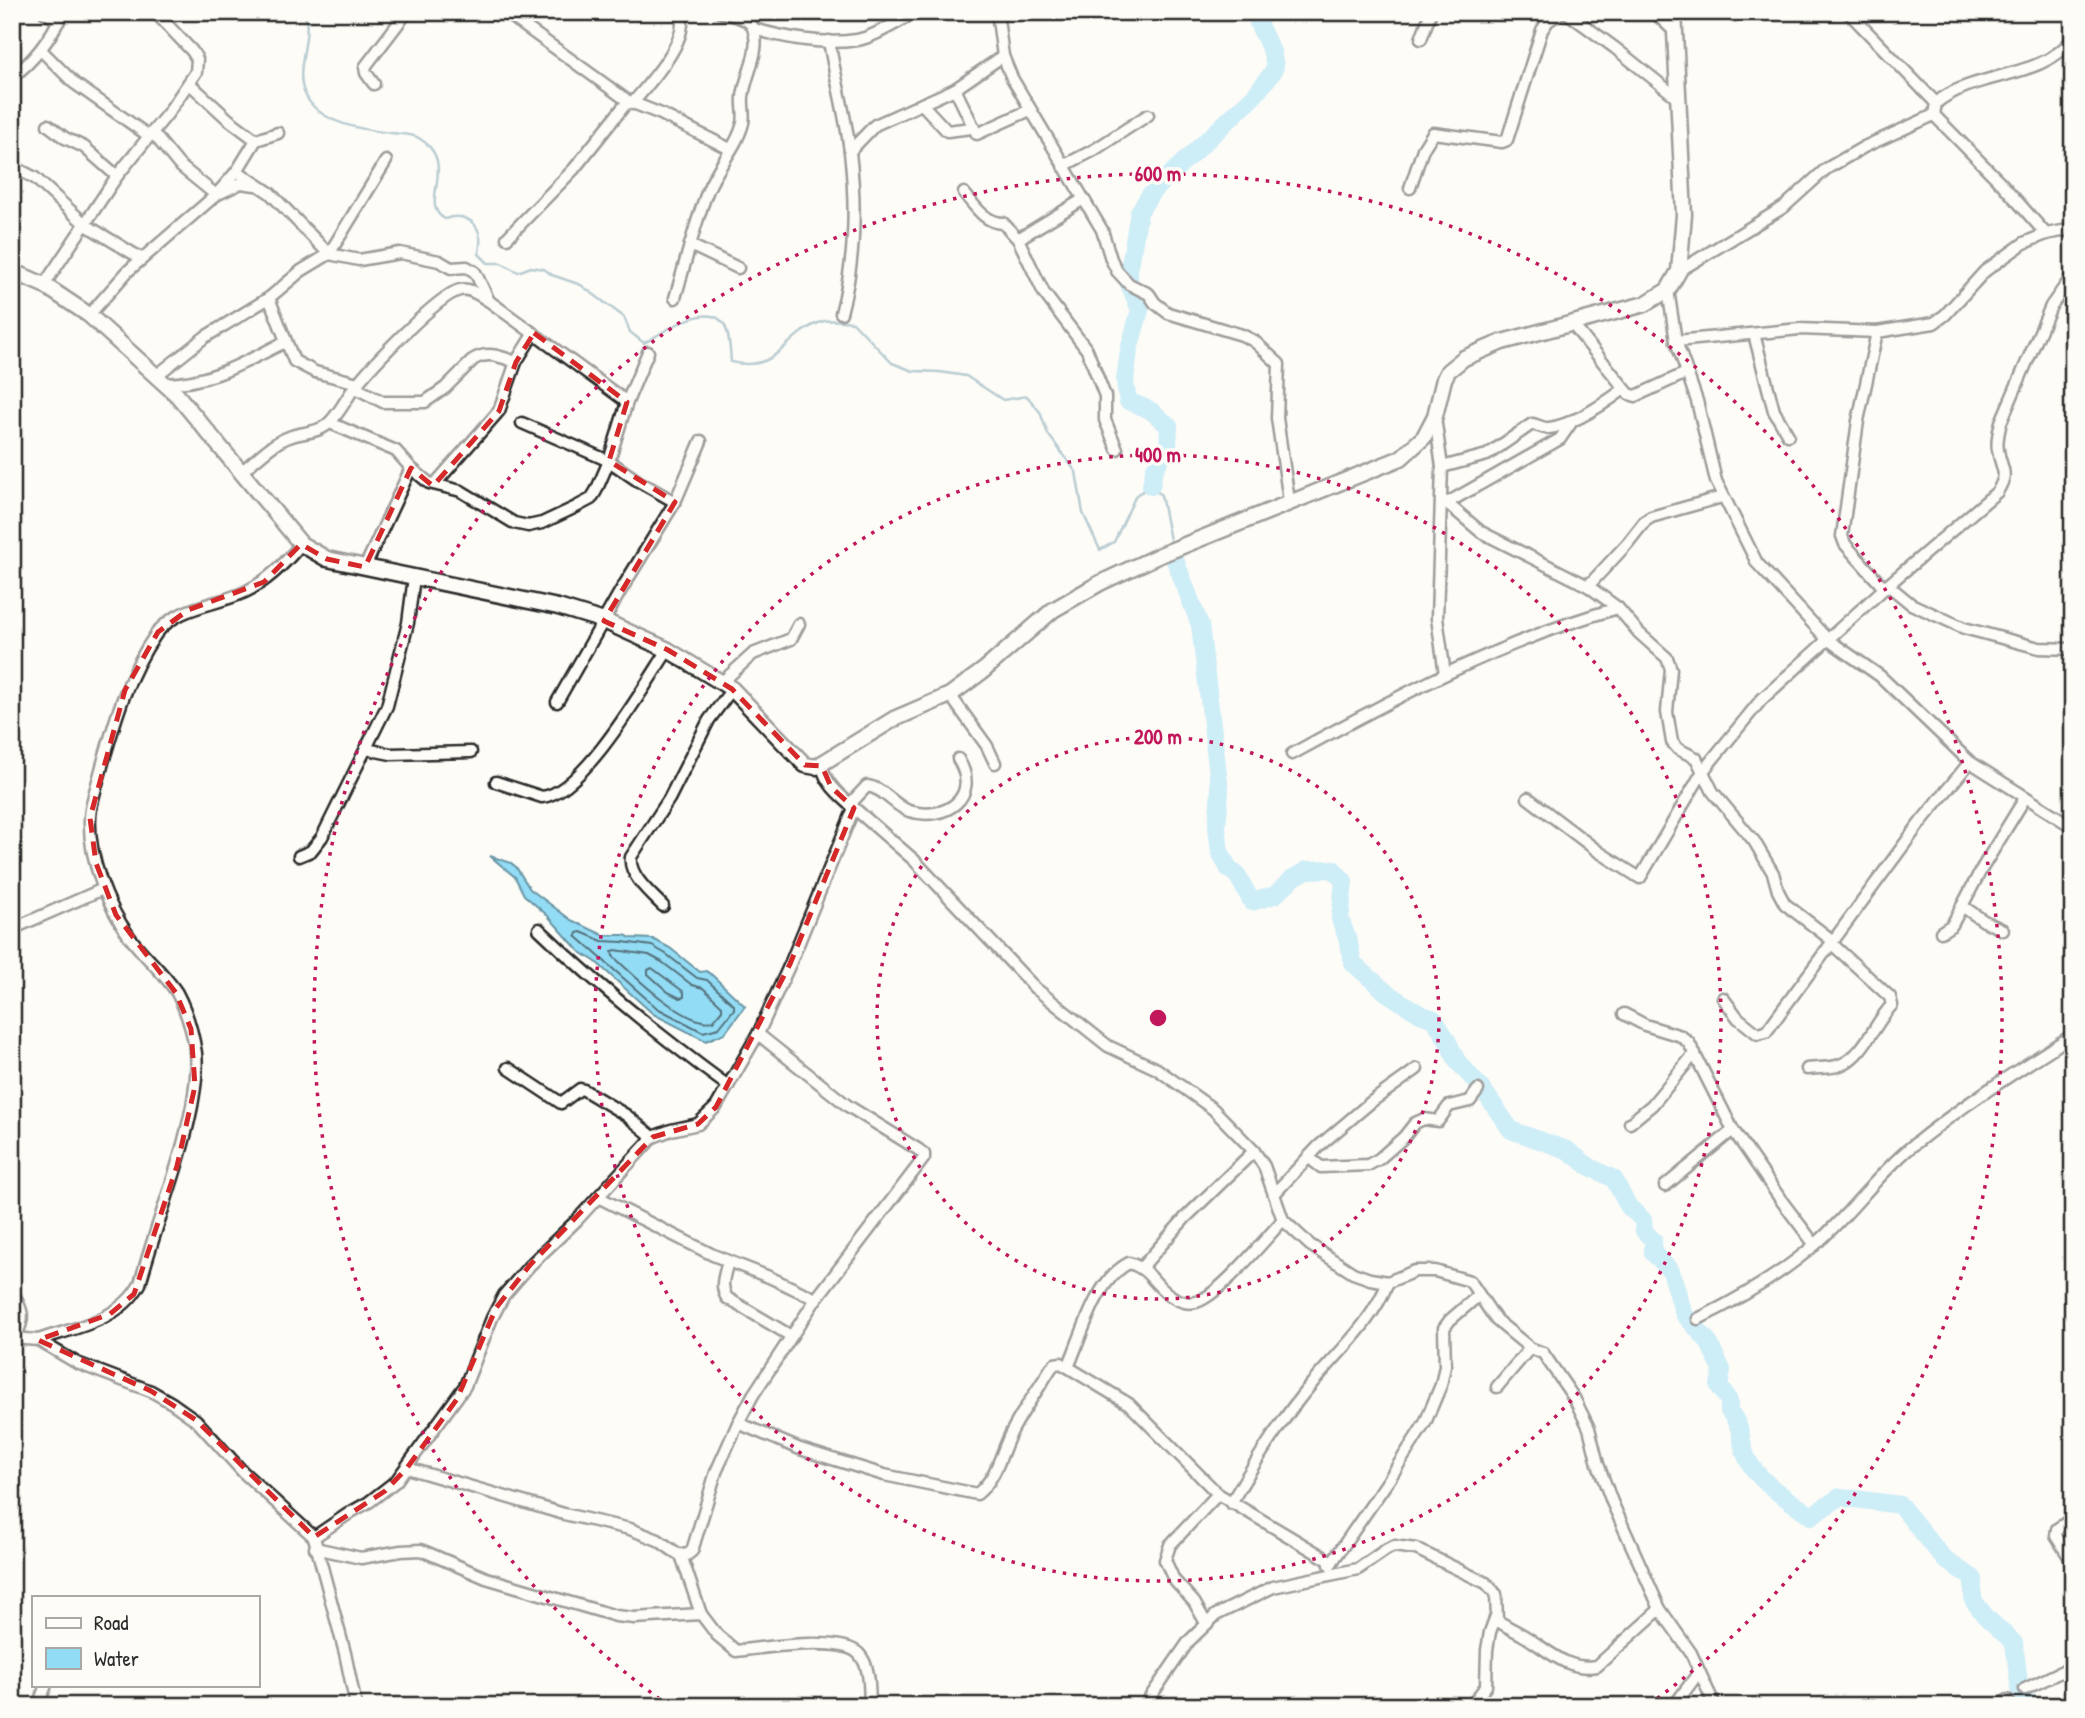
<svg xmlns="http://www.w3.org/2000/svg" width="2085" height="1718" viewBox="0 0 2085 1718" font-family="'Patrick Hand',sans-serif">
	<rect width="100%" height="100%" fill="#fdfcf7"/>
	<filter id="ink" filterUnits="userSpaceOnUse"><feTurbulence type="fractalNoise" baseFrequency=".0143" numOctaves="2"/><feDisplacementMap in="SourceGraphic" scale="14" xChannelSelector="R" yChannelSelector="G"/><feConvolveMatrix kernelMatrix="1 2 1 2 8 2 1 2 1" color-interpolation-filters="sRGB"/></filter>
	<g filter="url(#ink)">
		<polygon fill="#93dcf5" stroke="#6995a4" stroke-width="2" points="490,856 511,863 516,867 530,889 571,920 603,935 625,935 631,938 653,939 670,948 700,972 706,971 712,975 745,1006 725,1033 706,1041 653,1014 596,962 579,951 548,916 524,895 515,877"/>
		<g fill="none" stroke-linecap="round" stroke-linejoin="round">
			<g stroke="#55727c" stroke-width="2">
				<polygon points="581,932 602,941 623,942 652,946 666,954 697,978 707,980 734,1005 734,1009 719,1028 703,1032 657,1008 576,936 577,933"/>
				<path d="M 615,950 L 649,955 L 662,962 L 692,985 L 703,988 L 722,1006 L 722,1010 L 713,1021 C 687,1028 632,974 613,956 L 612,952 Z"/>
				<polygon points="652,968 684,992 684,997 680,998 668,992 648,974 648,970"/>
			</g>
			<g stroke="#6995a4" stroke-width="2.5">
				<path d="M 234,12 C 250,18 262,20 279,12"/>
				<path d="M 304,12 C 314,37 292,71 306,96 C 320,124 364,130 391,133 C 399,134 411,134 417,137 C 462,162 416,204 445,219 C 460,213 477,219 480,237 C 481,242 479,249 479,254 L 488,263 L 501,263 L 518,272 L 531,267 L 544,269 L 552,275 L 581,285 L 624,317 L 630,332 L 644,343 C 662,333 708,300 724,324 C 730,334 730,351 731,362 C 781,373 782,335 821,322 C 831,319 842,321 853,322 L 892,363 L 913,371 L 940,372 L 966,376 L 1003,400 L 1027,396 L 1040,412 L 1048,434 L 1076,472 L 1083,513 L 1100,550 L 1114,542 L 1136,495 L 1151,486 L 1161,495 L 1171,545"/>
			</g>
			<g stroke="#93dcf5" stroke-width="18">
				<polyline points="1151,486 1154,470 1168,446 1169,426 1150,410 1128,401 1125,381 1129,350 1140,310 1129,284 1129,271 1139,212 1150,195 1176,169 1254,96 1273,72 1275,66 1272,52 1258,23 1260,12"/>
				<path d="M 1175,560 L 1200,625 L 1220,791 L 1217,827 L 1220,852 L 1229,869 L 1237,875 L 1252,902 L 1275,895 L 1293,878 L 1307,870 L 1333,869 L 1344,881 L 1340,919 L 1349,943 L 1353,963 L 1387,993 L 1420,1014 L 1434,1019 L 1447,1040 L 1457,1061 L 1483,1090 L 1511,1130 L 1567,1150 L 1590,1167 L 1614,1179 L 1628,1206 L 1643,1220 L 1644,1231 L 1653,1240 L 1653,1253 L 1671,1271 L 1684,1314 L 1708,1341 L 1722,1370 L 1719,1386 L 1729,1401 L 1729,1411 C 1746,1431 1738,1444 1749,1462 C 1762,1485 1790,1500 1811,1516 L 1840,1497 L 1900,1505 L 1945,1560 L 1973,1578 L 1973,1600 L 1986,1617 L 2014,1643 L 2021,1698 L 2034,1706"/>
			</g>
			<defs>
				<g id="street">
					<polyline points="44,12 59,21"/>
					<polyline points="505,12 628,101 661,114 730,149"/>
					<polyline points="997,12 1003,56 1012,78 1102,230 1111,259 1117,271 1129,284 1149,294 1155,303 1168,313 1242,335 1254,341 1279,364 1277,418 1289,501"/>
					<polyline points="1566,12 1615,48 1679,99"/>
					<polyline points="1654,12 1674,31"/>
					<polyline points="1848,12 1936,103"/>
					<path d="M 754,29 C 785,38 825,45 857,40 C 875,37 900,20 917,12"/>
					<polyline points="1421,39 1431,12"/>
					<path d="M 829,41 C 835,77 846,116 850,152 C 856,204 855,262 841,313"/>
					<polyline points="41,50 74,83 149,136"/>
					<path d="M 12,77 C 35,60 51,38 63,12"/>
					<polyline points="189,83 228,119 256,140"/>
					<polyline points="374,84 366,73 365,67 407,12"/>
					<polyline points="955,89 977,134 1030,110"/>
					<path d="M 632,104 C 648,84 692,39 680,12"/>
					<polyline points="922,104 947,131 972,128"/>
					<path d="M 1934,115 L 1936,103 C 1974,71 2043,80 2073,38"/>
					<polyline points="48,125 65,138 84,147 117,176"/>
					<polyline points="152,132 179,165 216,195 241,183 255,185"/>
					<polyline points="850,151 875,125 955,89 1003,56"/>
					<polyline points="12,166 35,178 86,225 142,259"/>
					<polyline points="1063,166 1094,150 1148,115"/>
					<polyline points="237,171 270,193 329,254 359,260 400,253 439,261 451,268 467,267 475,272 489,301"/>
					<polyline points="1410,188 1423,149 1433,133 1502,142 1507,140 1542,30 1548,21 1562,12"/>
					<path d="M 964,193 C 975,206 985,223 1003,223 L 1018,239"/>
					<polyline points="1082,200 1018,239 1044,293 1087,350 1105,396 1105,420 1117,449"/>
					<polyline points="507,238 574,169 628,101"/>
					<polyline points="690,245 738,268"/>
					<polyline points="1679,271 1784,207 1826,169 1864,147 1934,115 2002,184 2046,234"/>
					<polyline points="44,285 117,176 168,113 196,72 197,59 192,51 155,12"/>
					<polyline points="1668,290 1676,341 1697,401 1716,481 1757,563 1827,639 1880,676 1970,762 2073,827"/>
					<polyline points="269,298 294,361 315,372 358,383"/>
					<path d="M 675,298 C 686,262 694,225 708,190 C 717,167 737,147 743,123 C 745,114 742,106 743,97 C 745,75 762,50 753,28 C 749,17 730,15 720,12"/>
					<polyline points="89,315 128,271 216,195 237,171 256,140 278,133"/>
					<polyline points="1573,325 1629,394 1636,396 1686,373"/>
					<polyline points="1877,332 1858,421 1842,536 1845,544 1884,588"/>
					<polyline points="1754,334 1774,411 1788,435"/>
					<polyline points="1676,341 1800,329 1877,332 1934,323 1945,315 1985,271 2024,243 2046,234 2073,229"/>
					<polyline points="156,376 205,337 269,298 301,271 329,254 386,161"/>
					<path d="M 165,384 C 212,383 244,362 285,342"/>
					<path d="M 354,387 L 383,402 L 425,402 L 445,388 L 474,359 C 489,351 501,357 516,362"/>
					<polyline points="1435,417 1442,467 1437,618 1445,674"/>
					<polyline points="330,423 396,451 411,468 429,483 461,491 514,523 528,526 542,523 576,507 591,499 596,491 609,461 627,402 648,352"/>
					<polyline points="522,423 609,461 638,481 675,502"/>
					<path d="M 1442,467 L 1487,455 L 1532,424 C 1538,425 1543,429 1549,428 C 1574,425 1604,404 1624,389"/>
					<path d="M 241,472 C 256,460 272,443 289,437 C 302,432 319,433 329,423 C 339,414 346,399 354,388 C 368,369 439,294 460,290 C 470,287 480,296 489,301 L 627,402"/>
					<polyline points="435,484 499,411 516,362 534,333"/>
					<polyline points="1442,499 1481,532 1588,586 1618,608 1639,633 1667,658 1671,669 1667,712 1672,742 1678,749 1696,758 1713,792 1754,841 1773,873 1778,891 1785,904 1833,941"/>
					<polyline points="1447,503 1560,439 1573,420"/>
					<polyline points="365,567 411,468"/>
					<polyline points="1888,585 1911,604 1964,628 2039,648 2073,649"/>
					<polyline points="1588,586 1627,544 1645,521 1651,517 1722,497"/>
					<polyline points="721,683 753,654 791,639 799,624"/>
					<polyline points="950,695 987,746 995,763"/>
					<polyline points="557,702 621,590 675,502 701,441"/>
					<polyline points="366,749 391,754 471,752"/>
					<path d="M 1292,754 C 1396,697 1503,640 1618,608"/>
					<path d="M 496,782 L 542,797 C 583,793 645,685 668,650"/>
					<path d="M 1528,798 L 1599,852 L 1640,878 L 1703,771 L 1761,700 L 1888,585 L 1997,492 C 2010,471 2001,471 1998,450 C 1996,441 1999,431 2001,422 L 2051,306 L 2073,275"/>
					<path d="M 850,804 L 867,786 C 884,788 894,806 909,811 C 945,822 982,797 958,759"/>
					<polyline points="854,808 914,860 1035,988 1108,1046 1157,1069 1213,1109 1254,1151 1264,1166 1283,1220 1310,1245 1353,1273 1370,1279 1388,1282 1415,1271 1435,1271 1470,1281 1496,1320 1530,1348 1543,1353 1574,1398 1589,1428 1598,1464 1612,1502 1660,1609 1691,1653 1715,1706"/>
					<polyline points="299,856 311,851 322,837 387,706 408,623 414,577"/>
					<path d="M 663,906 C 651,894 628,875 631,857 L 669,799 L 709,720 L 732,689"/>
					<polyline points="1962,906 1984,921 2003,930"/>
					<polyline points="12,929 103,889"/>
					<path d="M 539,929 C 598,986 661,1037 728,1086"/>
					<polyline points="1941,932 1952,925 1981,870 2025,798"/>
					<polyline points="1723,998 1738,1018 1758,1034 1766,1032 1920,823 1970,762"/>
					<polyline points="1624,1014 1645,1025 1681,1036 1689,1043 1733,1130 1781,1200 1815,1245"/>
					<polyline points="508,1068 561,1103 580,1089 584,1090 626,1115 653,1137"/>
					<path d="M 1807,1069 C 1818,1067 1830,1069 1840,1065 C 1864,1056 1875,1022 1892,1005 L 1890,997 L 1831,943"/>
					<polyline points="1630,1123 1652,1105 1695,1053"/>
					<polyline points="1308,1157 1321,1167 1368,1165 1379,1159 1404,1137 1415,1123 1424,1119 1438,1121 1449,1106 1470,1101 1478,1090"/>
					<polyline points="1665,1186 1733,1130"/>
					<polyline points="1274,1194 1319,1146 1371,1102 1417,1069"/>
					<polyline points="598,1197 713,1255 769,1277 816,1299"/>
					<path d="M 728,1261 C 725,1274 719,1286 727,1298 L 791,1336"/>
					<polyline points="1142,1267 1185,1218 1254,1151"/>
					<path d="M 12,1291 C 23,1311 26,1317 15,1338"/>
					<path d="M 1698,1319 C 1741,1298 1782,1274 1818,1242 C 1851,1213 1877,1175 1911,1147 C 1961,1106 2018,1070 2073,1035"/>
					<polyline points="12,1338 38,1340 77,1363 151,1391 172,1403 196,1420 243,1472 314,1537"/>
					<path d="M 38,1340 C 74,1328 120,1321 140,1284 C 156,1224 180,1167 192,1106 C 195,1089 198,1071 196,1053 C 193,1034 186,1010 177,993 C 164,972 143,956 129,936 C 107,905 88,857 90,817 C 91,800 98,783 102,766 C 115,720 128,674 156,634 C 177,606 215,606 245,592 C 268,581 285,564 301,544"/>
					<path d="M 1068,1367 C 1083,1334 1095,1280 1129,1263 C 1151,1269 1153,1285 1171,1296 C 1178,1301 1188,1304 1196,1302 C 1219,1296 1265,1239 1283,1220"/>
					<polyline points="1497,1387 1530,1348"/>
					<polyline points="738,1423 753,1395 816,1299 924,1158 924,1154 919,1150 848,1106 758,1034"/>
					<path d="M 407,1468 L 564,1514 L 630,1529 L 658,1540 L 678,1554 L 687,1555 L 692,1551 L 716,1472 L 738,1423 L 800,1449 L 884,1475 L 977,1494 C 997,1478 1000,1455 1011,1433 C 1022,1411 1038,1390 1051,1368 L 1055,1364 L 1061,1363 L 1129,1404 L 1218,1494 L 1332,1562"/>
					<path d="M 1231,1503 C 1252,1467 1274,1431 1300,1398 C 1329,1360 1371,1327 1388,1282"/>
					<polyline points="2073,1518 2057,1529 2056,1536 2073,1563"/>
					<polyline points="315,1548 361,1558 401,1551 421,1550 486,1578 616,1616 634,1618 701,1614"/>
					<path d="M 681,1555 L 701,1614 L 717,1635 L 736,1651 C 761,1648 841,1635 859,1654 C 871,1667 869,1689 870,1706"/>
					<polyline points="1330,1565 1388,1481 1425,1423 1441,1385 1445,1366 1444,1328 1450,1320 1479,1295"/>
					<polyline points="1206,1623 1194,1602 1174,1580 1165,1560 1170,1545 1218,1494"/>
					<polyline points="2025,1689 2073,1666"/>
					<polyline points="38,1706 46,1685"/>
					<path d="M 356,1706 L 345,1653 L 314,1537 L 351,1512 L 369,1502 L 396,1481 L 465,1386 L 492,1318 L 504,1295 L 530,1265 L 576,1221 L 653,1137 L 671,1130 L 698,1124 L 716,1107 L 758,1034 L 790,964 L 854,808 C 840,795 826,785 822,766"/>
					<path d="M 1144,1706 L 1189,1641 L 1216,1615 L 1273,1587 L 1358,1569 L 1387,1549 L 1394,1546 L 1416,1549 L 1486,1583 L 1496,1594 L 1497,1620 C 1506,1627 1517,1631 1526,1637 C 1550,1652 1568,1671 1597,1666 L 1660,1609"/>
					<polyline points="1471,1706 1486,1686 1487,1650 1490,1632 1496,1616"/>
					<polyline points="1674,1706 1699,1672"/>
					<polyline points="1998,1706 2008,1700"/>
				</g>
				<polyline id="secondary" points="12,271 44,285 89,315 177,395 301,544 327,559 558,607 604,621 668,650 732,689 805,765 816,767 894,719 950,695 984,670 1053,610 1100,583 1160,555 1401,458 1424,437 1435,416 1444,379 1448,371 1464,358 1502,342 1645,304 1668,290 1679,271 1684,215 1674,12"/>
			</defs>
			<use href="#street" stroke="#2b2b2b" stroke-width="15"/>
			<use href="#secondary" stroke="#2b2b2b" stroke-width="19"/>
			<use href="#street" stroke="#fdfcf7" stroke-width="10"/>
			<use href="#secondary" stroke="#fdfcf7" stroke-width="14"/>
		</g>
	</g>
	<path d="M0 0H2085V1718H0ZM 534,333 L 627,402 L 609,461 L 675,502 L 604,621 L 668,650 L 732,689 L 805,765 L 822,766 L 831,787 L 854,808 L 790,964 L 716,1107 L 698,1124 L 653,1137 L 530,1265 L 496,1308 L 457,1399 L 407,1468 L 385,1491 L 314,1537 L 196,1420 L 151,1391 L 38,1340 L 110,1314 L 134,1294 L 177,1166 L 195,1086 L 191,1029 L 176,993 L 116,915 L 96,863 L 90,818 L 125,690 L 158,632 L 188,610 L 264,582 L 301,544 L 327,559 L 365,567 L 411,468 L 433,486 L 499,411 L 516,362 Z" fill="#fdfcf7" fill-opacity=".55" fill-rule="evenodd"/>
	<path fill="none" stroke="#d62828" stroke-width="5" stroke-dasharray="14 9" stroke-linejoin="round" d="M 534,333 L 627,402 L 609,461 L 675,502 L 604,621 L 668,650 L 732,689 L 805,765 L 822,766 L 831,787 L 854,808 L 790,964 L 716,1107 L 698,1124 L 653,1137 L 530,1265 L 496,1308 L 457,1399 L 407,1468 L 385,1491 L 314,1537 L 196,1420 L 151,1391 L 38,1340 L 110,1314 L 134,1294 L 177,1166 L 195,1086 L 191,1029 L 176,993 L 116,915 L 96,863 L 90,818 L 125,690 L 158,632 L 188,610 L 264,582 L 301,544 L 327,559 L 365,567 L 411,468 L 433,486 L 499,411 L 516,362 Z"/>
	<g fill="none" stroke="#c2185b" stroke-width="3.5" stroke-dasharray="3.5 7">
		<circle cx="1158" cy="1018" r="281"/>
		<circle cx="1158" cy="1018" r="563"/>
		<path d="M668 1705A844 844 0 1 1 1648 1705"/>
	</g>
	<circle cx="1158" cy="1018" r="10" fill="#c2185b" stroke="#fdfcf7" stroke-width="3.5"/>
	<g font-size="21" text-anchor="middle" font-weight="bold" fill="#c2185b" stroke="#fdfcf7" stroke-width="7" stroke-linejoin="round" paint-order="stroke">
		<text x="1158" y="181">600 m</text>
		<text x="1158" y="462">400 m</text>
		<text x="1158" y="744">200 m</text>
	</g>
	<rect width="2085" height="1718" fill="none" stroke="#fdfcf7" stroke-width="42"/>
	<rect x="21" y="21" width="2043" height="1676" fill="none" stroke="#2b2b2b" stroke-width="2.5" filter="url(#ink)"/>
	<rect x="32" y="1596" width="228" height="91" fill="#fdfcf7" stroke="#a9a8a5" stroke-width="2"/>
	<rect x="46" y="1618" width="35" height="10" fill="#fdfcf7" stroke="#a9a8a5" stroke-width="2"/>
	<text x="94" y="1630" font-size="21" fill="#2b2b2b">Road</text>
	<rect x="46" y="1648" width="35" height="21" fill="#93dcf5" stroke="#a9a8a5" stroke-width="2"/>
	<text x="94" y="1666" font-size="21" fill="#2b2b2b">Water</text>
</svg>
